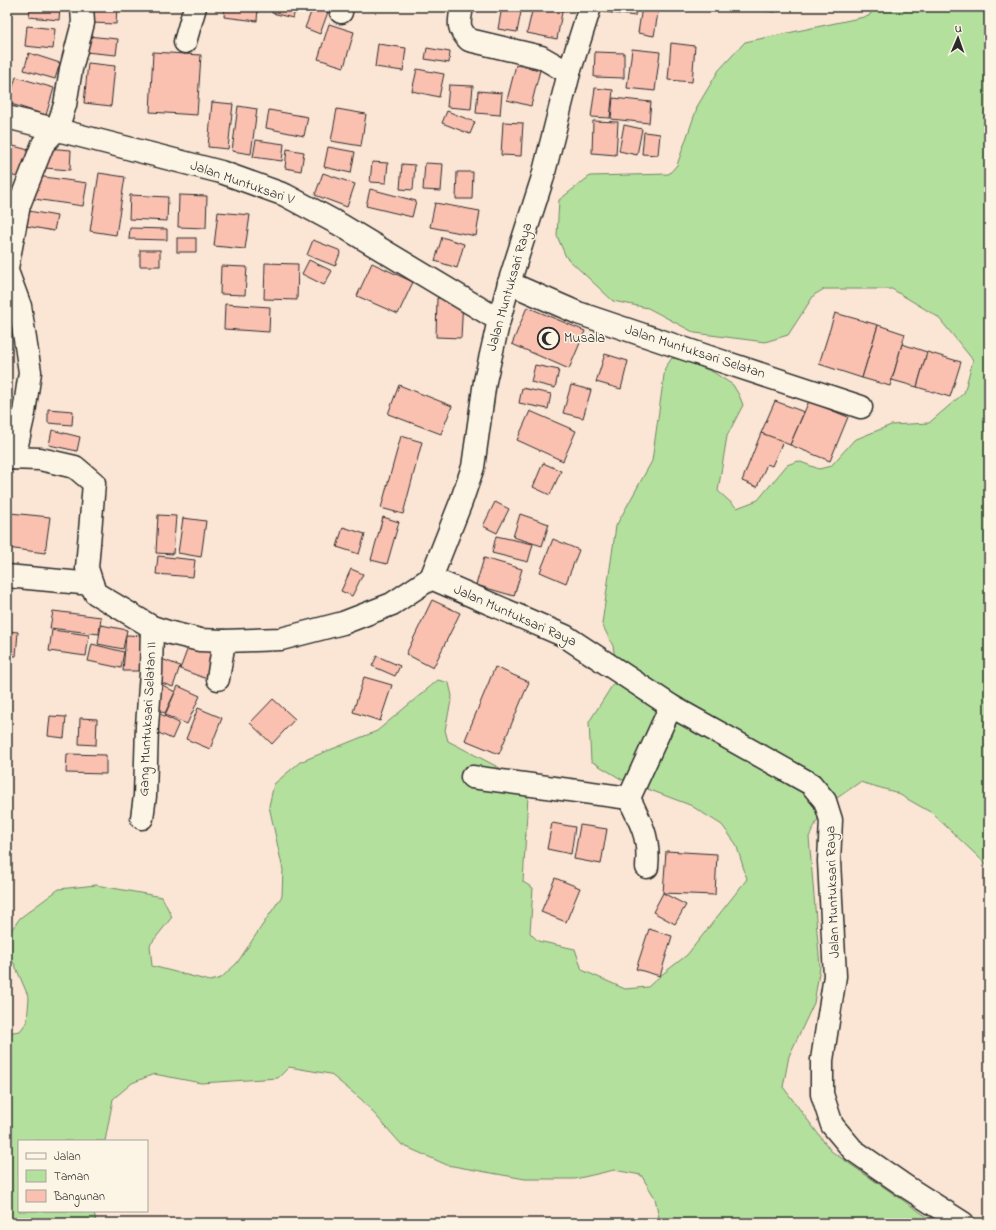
<svg xmlns="http://www.w3.org/2000/svg" width="996" height="1230" viewBox="0 0 996 1230" font-family="'Indie Flower',sans-serif">
	<rect width="100%" height="100%" fill="#fbe5d5"/>
	<filter id="ink" filterUnits="userSpaceOnUse"><feTurbulence type="fractalNoise" baseFrequency=".025" numOctaves="2"/><feDisplacementMap in="SourceGraphic" scale="8" xChannelSelector="R" yChannelSelector="G"/><feConvolveMatrix kernelMatrix="1 2 1 2 8 2 1 2 1" color-interpolation-filters="sRGB"/></filter>
	<g filter="url(#ink)">
		<polygon fill="#b4e09e" stroke="#708664" points="874,7 989,7 989,867 932,813 895,792 860,782 824,807 809,837 820,967 814,1003 789,1056 783,1087 831,1151 936,1223 660,1223 655,1198 641,1175 614,1170 575,1179 525,1179 447,1165 402,1145 362,1100 330,1074 289,1067 278,1078 201,1083 154,1074 132,1083 113,1099 105,1141 19,1141 19,1211 94,1211 96,1223 7,1223 7,1033 20,1031 27,1022 29,998 14,963 7,956 7,936 20,918 59,889 96,885 162,897 172,917 150,945 152,966 210,981 221,978 237,963 282,896 283,870 269,806 274,784 300,762 377,731 438,680 449,683 452,696 445,730 448,741 517,777 528,796 523,882 533,888 530,933 538,941 575,949 582,970 625,989 648,987 660,976 687,955 747,879 736,844 722,825 690,805 621,779 591,761 589,722 615,681 617,670 613,646 602,624 616,526 652,461 665,368 672,358 683,360 713,372 733,385 739,395 743,405 727,436 718,491 737,508 758,500 787,465 798,461 819,469 831,466 854,440 891,425 929,423 964,393 973,360 938,317 892,289 824,289 814,295 788,335 765,342 695,333 648,308 613,301 566,257 557,236 559,200 590,176 669,174 677,165 698,105 719,70 745,42 869,16"/>
		<g fill="#fac1b1" stroke="#2b2b2b">
			<polygon points="30,7 60,7 59,20 29,17"/>
			<polygon points="92,7 117,7 116,24 91,23"/>
			<polygon points="225,7 258,7 257,21 224,17"/>
			<polygon points="273,7 296,7 293,18 272,13"/>
			<polygon points="313,7 328,12 320,34 305,28"/>
			<polygon points="502,7 522,7 517,32 498,29"/>
			<polygon points="533,7 563,7 557,39 527,33"/>
			<polygon points="606,7 636,7 635,16 605,12"/>
			<polygon points="642,7 659,7 654,36 638,33"/>
			<polygon points="743,7 776,7 775,12"/>
			<polygon points="329,24 354,32 344,67 318,59"/>
			<polygon points="27,26 55,29 53,49 25,46"/>
			<polygon points="87,36 118,39 116,55 85,52"/>
			<polygon points="671,43 695,46 692,82 668,80"/>
			<polygon points="378,44 406,48 403,71 375,67"/>
			<polygon points="427,48 450,52 449,63 425,59"/>
			<polygon points="632,49 660,52 655,91 627,88"/>
			<polygon points="153,52 201,55 197,115 150,112"/>
			<polygon points="595,52 624,53 624,78 594,77"/>
			<polygon points="29,53 60,63 55,79 24,70"/>
			<polygon points="88,63 115,66 111,106 84,103"/>
			<polygon points="516,65 540,70 531,106 507,100"/>
			<polygon points="417,69 444,74 439,97 412,91"/>
			<polygon points="16,77 54,88 46,115 8,103"/>
			<polygon points="449,85 473,86 471,109 447,107"/>
			<polygon points="595,88 613,90 610,118 591,117"/>
			<polygon points="478,91 502,93 500,115 476,113"/>
			<polygon points="613,98 651,102 649,123 611,119"/>
			<polygon points="212,102 233,104 228,149 208,147"/>
			<polygon points="238,106 257,109 251,154 232,151"/>
			<polygon points="337,109 366,114 361,146 331,141"/>
			<polygon points="269,110 308,117 304,136 266,128"/>
			<polygon points="447,111 475,122 470,134 442,123"/>
			<polygon points="593,121 618,122 616,155 592,153"/>
			<polygon points="503,122 523,123 521,156 501,155"/>
			<polygon points="624,125 642,129 637,155 619,151"/>
			<polygon points="644,132 660,134 658,155 642,154"/>
			<polygon points="256,140 284,144 282,161 253,157"/>
			<polygon points="10,145 32,151 24,179 7,174 7,156"/>
			<polygon points="328,147 355,152 351,173 324,167"/>
			<polygon points="46,148 71,150 70,170 45,168"/>
			<polygon points="287,149 304,152 301,171 285,168"/>
			<polygon points="372,162 388,163 386,183 370,182"/>
			<polygon points="425,163 443,164 441,191 423,190"/>
			<polygon points="402,164 415,165 413,190 400,189"/>
			<polygon points="457,172 473,172 472,199 456,199"/>
			<polygon points="99,173 125,177 116,235 90,231"/>
			<polygon points="323,173 355,184 347,207 315,195"/>
			<polygon points="37,176 87,183 83,206 34,199"/>
			<polygon points="370,189 416,201 412,217 366,206"/>
			<polygon points="130,195 168,197 167,221 129,219"/>
			<polygon points="179,195 207,196 206,228 178,227"/>
			<polygon points="435,203 480,211 476,236 430,227"/>
			<polygon points="23,210 57,216 54,231 21,225"/>
			<polygon points="218,212 250,215 245,249 214,246"/>
			<polygon points="130,228 167,229 167,240 129,239"/>
			<polygon points="442,237 464,244 457,268 435,261"/>
			<rect x="177" y="238" width="19" height="14"/>
			<polygon points="313,240 341,251 335,266 307,255"/>
			<rect x="140" y="250" width="20" height="16"/>
			<polygon points="309,260 332,271 324,285 302,274"/>
			<polygon points="265,263 298,264 297,300 264,299"/>
			<polygon points="372,263 413,282 398,314 357,296"/>
			<polygon points="221,266 247,267 245,295 220,294"/>
			<polygon points="437,298 463,299 461,338 436,337"/>
			<polygon points="225,304 270,307 269,332 224,329"/>
			<polygon points="527,307 585,331 569,369 512,344"/>
			<polygon points="835,313 878,325 862,378 819,364"/>
			<polygon points="878,325 905,334 890,386 862,378"/>
			<polygon points="902,344 927,352 917,387 892,380"/>
			<polygon points="927,352 961,362 950,397 917,387"/>
			<polygon points="605,354 628,361 621,389 596,382"/>
			<polygon points="535,365 559,370 555,388 531,382"/>
			<polygon points="399,385 452,406 441,434 388,414"/>
			<polygon points="571,385 591,390 583,418 563,413"/>
			<polygon points="522,388 551,394 548,409 519,403"/>
			<polygon points="775,401 804,412 790,445 761,433"/>
			<polygon points="809,401 848,417 830,461 790,445"/>
			<polygon points="48,409 73,411 72,425 48,423"/>
			<polygon points="530,411 576,431 563,461 517,440"/>
			<polygon points="52,430 80,437 77,451 49,445"/>
			<polygon points="761,433 783,441 772,466 767,464 757,487 742,481"/>
			<polygon points="401,436 422,442 403,514 381,508"/>
			<polygon points="543,463 561,471 550,495 533,487"/>
			<polygon points="495,502 509,509 497,533 483,526"/>
			<polygon points="10,513 50,517 45,553 7,548 7,537"/>
			<polygon points="520,514 549,524 542,546 513,537"/>
			<polygon points="158,515 176,516 173,554 156,553"/>
			<polygon points="383,517 399,522 387,564 371,560"/>
			<polygon points="183,518 206,521 201,557 178,553"/>
			<polygon points="343,527 365,534 359,554 337,547"/>
			<polygon points="496,536 533,544 528,562 492,553"/>
			<polygon points="553,539 579,550 566,583 540,572"/>
			<polygon points="158,556 195,560 193,577 156,574"/>
			<polygon points="484,558 522,569 514,596 476,585"/>
			<polygon points="351,569 363,574 352,596 341,591"/>
			<polygon points="432,600 460,613 433,668 406,654"/>
			<polygon points="53,611 101,617 99,634 50,628"/>
			<polygon points="101,625 127,630 123,649 98,644"/>
			<polygon points="52,630 89,635 86,656 49,651"/>
			<polygon points="7,631 18,632 16,656 7,656"/>
			<polygon points="126,635 147,636 145,671 123,671"/>
			<polygon points="92,644 124,652 121,668 88,661"/>
			<polygon points="189,645 216,655 207,679 180,669"/>
			<polygon points="377,656 400,666 395,676 372,666"/>
			<polygon points="159,658 180,666 173,687 151,679"/>
			<polygon points="495,667 529,682 499,754 465,740"/>
			<polygon points="364,677 392,685 380,721 353,712"/>
			<polygon points="159,683 175,692 165,713 149,707"/>
			<polygon points="178,686 200,696 187,724 165,715"/>
			<polygon points="273,699 295,719 272,744 250,723"/>
			<polygon points="198,708 222,718 210,749 186,739"/>
			<polygon points="156,712 179,723 172,739 148,728"/>
			<polygon points="50,716 66,717 64,738 48,736"/>
			<polygon points="80,718 97,719 96,745 79,744"/>
			<polygon points="67,754 106,755 106,774 66,773"/>
			<polygon points="552,823 575,827 571,854 547,849"/>
			<polygon points="580,825 607,829 601,864 574,859"/>
			<polygon points="666,851 717,854 715,895 663,893"/>
			<polygon points="555,878 580,888 566,922 541,912"/>
			<polygon points="663,893 686,905 675,924 653,912"/>
			<polygon points="649,929 672,936 660,976 636,969"/>
		</g>
		<g fill="none" stroke-linecap="round" stroke-linejoin="round">
			<defs>
				<g id="minor">
					<path d="M 462,7 C 459,23 457,28 469,40 L 541,57 L 569,73"/>
					<polyline points="341,12 342,7"/>
					<polyline points="185,42 195,7"/>
					<polyline points="7,117 221,172 285,195 339,224 499,320"/>
					<polyline points="7,268 19,205 43,144 57,129 65,105 71,69 83,23 82,7"/>
					<polyline points="7,271 20,306 30,372 24,413 14,458"/>
					<polyline points="509,283 578,313 718,360 861,407"/>
					<polyline points="7,458 40,459 75,467 94,483 87,568 95,593 152,627 171,633 200,640 224,641 281,639 343,623 392,604 431,578"/>
					<polyline points="7,576 92,584"/>
					<polyline points="431,578 565,636 671,706 811,784 825,801 831,820 829,861 835,976 822,1060 822,1094 832,1125 853,1150 905,1186 963,1223"/>
					<polyline points="431,578 461,502 473,467 485,381 499,320 509,283 542,180 569,73 590,7"/>
					<polyline points="218,679 224,641"/>
					<polyline points="472,777 629,798 671,706"/>
					<path d="M 629,798 C 641,824 650,837 647,867"/>
					<polyline points="142,818 145,796 147,726 151,673 152,627"/>
				</g>
			</defs>
			<use href="#minor" stroke="#2b2b2b" stroke-width="25"/>
			<use href="#minor" stroke="#fcf5e5" stroke-width="22"/>
		</g>
	</g>
	<defs>
		<symbol id="mosque-ring" viewBox="-11 -11 22 22"><circle r="9.5" fill="#fcf5e5" stroke="#2b2b2b" stroke-width="1.5"/><path d="M3.5-4.9A6 6 0 1 0 3.5 4.9A5 5 0 1 1 3.5-4.9Z" fill="#2b2b2b"/></symbol>
	</defs>
	<g fill-rule="evenodd">
		<use href="#mosque-ring" x="536" y="326" width="25" height="25"/>
	</g>
	<g text-anchor="middle" dominant-baseline="central" stroke-width="3" stroke-linejoin="round" paint-order="stroke">
		<g font-size="14" fill="#2b2b2b" stroke="#fcf5e5">
			<text transform="translate(242 183) rotate(19)">Jalan Muntuksari V</text>
			<text transform="translate(510 287) rotate(-74)">Jalan Muntuksari Raya</text>
			<text transform="translate(695 352) rotate(18)">Jalan Muntuksari Selatan</text>
			<text transform="translate(515 616) rotate(24)">Jalan Muntuksari Raya</text>
			<text transform="translate(148 719) rotate(-87)">Gang Muntuksari Selatan II</text>
			<text transform="translate(833 892) rotate(-92)">Jalan Muntuksari Raya</text>
		</g>
		<g font-size="14" fill="#2b2b2b" stroke="#fcf5e5" text-anchor="start">
			<text x="564" y="338">Musala</text>
		</g>
	</g>
	<rect width="996" height="1230" fill="none" stroke="#fcf5e5" stroke-width="24"/>
	<rect x="12" y="12" width="972" height="1206" fill="none" stroke="#2b2b2b" stroke-width="1.5" filter="url(#ink)"/>
	<rect x="18" y="1140" width="130" height="72" fill="#fcf5e5" stroke="#a8a49b"/>
	<rect x="26" y="1153" width="20" height="6" fill="#fcf5e5" stroke="#a8a49b"/>
	<text x="54" y="1160" font-size="12" fill="#2b2b2b">Jalan</text>
	<rect x="26" y="1170" width="20" height="12" fill="#b4e09e" stroke="#a8a49b"/>
	<text x="54" y="1180" font-size="12" fill="#2b2b2b">Taman</text>
	<rect x="26" y="1190" width="20" height="12" fill="#fac1b1" stroke="#a8a49b"/>
	<text x="54" y="1200" font-size="12" fill="#2b2b2b">Bangunan</text>
	<g transform="translate(958 38) rotate(2)" stroke="#fcf5e5" stroke-width="3" paint-order="stroke">
	<path d="M0-3L7 15L0 10L-7 15Z" fill="#2b2b2b"/>
	<text y="-6" font-size="11" font-weight="bold" text-anchor="middle" fill="#2b2b2b">U</text>
	</g>
</svg>
